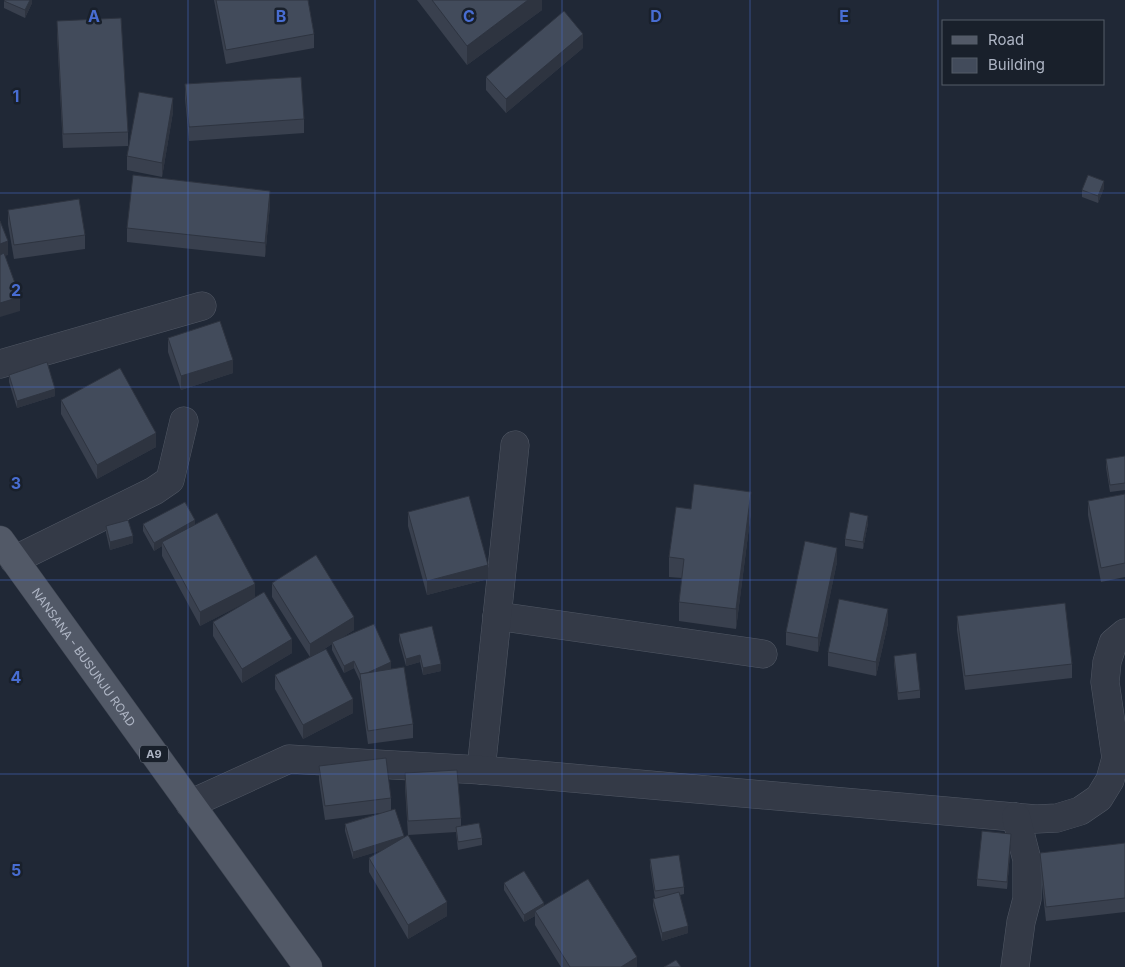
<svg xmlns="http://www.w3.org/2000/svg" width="1125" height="967" viewBox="0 0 1125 967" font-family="Inter,sans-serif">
	<rect width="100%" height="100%" fill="#202836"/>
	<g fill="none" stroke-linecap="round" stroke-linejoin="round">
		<defs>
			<g id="street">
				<polyline points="0,364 202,306"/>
				<polyline points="14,560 154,491 170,480 184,421"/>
				<polyline points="497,616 763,654"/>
				<polyline points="481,770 515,445"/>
				<polyline points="190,804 289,759 481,770 1036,819 1057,818 1080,811 1099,798 1110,780 1116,758 1105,682 1107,662 1113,643 1125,633"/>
				<polyline points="1015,967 1021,922 1027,899 1027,860 1016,817"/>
			</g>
			<g id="primary">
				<path id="s1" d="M 0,540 L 308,967"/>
			</g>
		</defs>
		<use href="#street" stroke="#515865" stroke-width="29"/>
		<use href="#primary" stroke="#3d4450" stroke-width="29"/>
		<use href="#street" stroke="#343a47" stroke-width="28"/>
		<use href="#primary" stroke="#525967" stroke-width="28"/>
	</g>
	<g fill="#39404e">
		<polygon points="32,0 32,3 25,18 4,8 4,1"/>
		<polygon points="214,0 308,0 314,34 314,48 226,64"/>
		<polygon points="417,0 542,0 542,10 467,65"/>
		<polygon points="57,21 128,132 128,146 63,148 57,35"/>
		<polygon points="583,48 506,113 486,90 486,77"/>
		<polygon points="185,84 304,119 304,133 189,141 185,98"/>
		<polygon points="173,112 162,177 127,170 127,156"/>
		<polygon points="1104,188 1098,203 1082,197 1082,190"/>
		<polygon points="270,205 265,257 127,242 127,228"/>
		<polygon points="8,210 85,235 85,249 14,259 8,224"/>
		<polygon points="168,338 233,373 181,390 168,352"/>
		<polygon points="9,375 55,396 17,408 9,382"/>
		<polygon points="61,400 156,447 97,479 61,414"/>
		<polygon points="1125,456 1125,490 1110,492 1106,467 1106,459"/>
		<polygon points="1125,494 1125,577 1101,582 1088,515 1088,501"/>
		<polygon points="691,509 751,512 736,629 679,621 679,602 682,578 669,577 669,557"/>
		<polygon points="408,512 488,579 427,595 408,526"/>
		<polygon points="868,523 863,549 845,546 845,539"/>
		<polygon points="143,524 195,525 255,598 292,653 242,683 213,636 213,622 254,598 200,626 162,556 162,546 154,551 143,531"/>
		<polygon points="106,526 133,543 110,550 106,533"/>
		<polygon points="837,562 818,652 786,645 786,632"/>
		<polygon points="272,583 354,630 341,638 391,669 413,724 413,738 368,744 360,688 360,681 354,668 344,673 332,650 332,644 315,655 353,713 303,739 275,689 275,675 310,657 272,597"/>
		<polygon points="957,616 1072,664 1072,678 965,690 957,630"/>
		<polygon points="888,623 876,676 828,666 828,652"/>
		<polygon points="399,634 441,671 423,675 420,662 406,666 399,641"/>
		<polygon points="894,656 920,690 920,698 898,700 894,663"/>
		<polygon points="319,766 391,798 391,810 404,838 447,916 408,939 369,872 369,858 382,850 353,859 345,831 345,824 381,813 325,820 319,780"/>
		<polygon points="405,773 461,818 461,826 482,838 482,845 458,850 456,832 408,835 405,787"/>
		<polygon points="1011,841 1007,889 977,886 977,879"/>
		<polygon points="1125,843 1125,912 1046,921 1040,867 1040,853"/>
		<polygon points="650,859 684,887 684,894 680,895 688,933 662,941 653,906 653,899 655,898 650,866"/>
		<polygon points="504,883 544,906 637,967 561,967 535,925 535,916 524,922 504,890"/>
	</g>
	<g fill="#2e3440">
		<polygon points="30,0 32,0 32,3 25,18 25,10"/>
		<polygon points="528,0 542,0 542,10 467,65 467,46"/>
		<polygon points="583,34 583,48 506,113 506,99"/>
		<polygon points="173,98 173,112 162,177 162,163"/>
		<polygon points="1104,181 1104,188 1098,203 1098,196"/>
		<polygon points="270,191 270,205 265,257 265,243"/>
		<polygon points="8,241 8,255 0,258 0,244"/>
		<polygon points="20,297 20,311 0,317 0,303"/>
		<polygon points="233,360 233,373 181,390 181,376"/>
		<polygon points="55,389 55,396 17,408 17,401"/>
		<polygon points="156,433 156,447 97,479 97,465"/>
		<polygon points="751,492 751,512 736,629 736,609"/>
		<polygon points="868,516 868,523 863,549 863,542"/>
		<polygon points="195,520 195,527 162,542 162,546 154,551 154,543"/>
		<polygon points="133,536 133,543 110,550 110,542"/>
		<polygon points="837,548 837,562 818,652 818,638"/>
		<polygon points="488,565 488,579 427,595 427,581"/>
		<polygon points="255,584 255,598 200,626 200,612"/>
		<polygon points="888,609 888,623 876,676 876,662"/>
		<polygon points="354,617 354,630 310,658 310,644"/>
		<polygon points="292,639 292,653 242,683 242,669"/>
		<polygon points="420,655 420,662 406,666 406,659"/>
		<polygon points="354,661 354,668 344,673 344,666"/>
		<polygon points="391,662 391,669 361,676"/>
		<polygon points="441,664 441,671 423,675 423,668"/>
		<polygon points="353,699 353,713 303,739 303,725"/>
		<polygon points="1011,834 1011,841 1007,889 1007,882"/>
		<polygon points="404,836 404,844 353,859 353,852"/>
		<polygon points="447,902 447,916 408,939 408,925"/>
		<polygon points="544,903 544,911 535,911 535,916 524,922 524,915"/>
		<polygon points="688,926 688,933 662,941 662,933"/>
		<polygon points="637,957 637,967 621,967"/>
	</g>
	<g fill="#424b5b" stroke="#2e3440">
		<polygon points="5,0 30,0 25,10 4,1"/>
		<polygon points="216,0 308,0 314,34 226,50"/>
		<polygon points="432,0 528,0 467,46"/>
		<polygon points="564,11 583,34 506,99 486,77"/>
		<polygon points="121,18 128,132 63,134 57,21"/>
		<polygon points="301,77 304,119 189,127 185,84"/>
		<polygon points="139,92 173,98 162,163 127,156"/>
		<polygon points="133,175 270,191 265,243 127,228"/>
		<polygon points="1088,175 1104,181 1098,196 1082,190"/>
		<polygon points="79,199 85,235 14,245 8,210"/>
		<polygon points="0,221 8,241 0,244"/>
		<polygon points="4,253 20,297 0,303 0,255"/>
		<polygon points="220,321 233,360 181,376 168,338"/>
		<polygon points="47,362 55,389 17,401 9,375"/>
		<polygon points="120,368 156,433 97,465 61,400"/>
		<polygon points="1125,456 1125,483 1110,485 1106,459"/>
		<polygon points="694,484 751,492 736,609 679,602 684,559 669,557 676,507 691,509"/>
		<polygon points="1125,494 1125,563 1101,568 1088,501"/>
		<polygon points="469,496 488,565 427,581 408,512"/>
		<polygon points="185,502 195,520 154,543 143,524"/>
		<polygon points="850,512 868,516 863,542 845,539"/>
		<polygon points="217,513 255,584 200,612 162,542"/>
		<polygon points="128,520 133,536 110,542 106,526"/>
		<polygon points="805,541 837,548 818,638 786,632"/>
		<polygon points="316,555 354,617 310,644 272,583"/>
		<polygon points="264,592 292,639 242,669 213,622"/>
		<polygon points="839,599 888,609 876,662 828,652"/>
		<polygon points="1065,603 1072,664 965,676 957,616"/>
		<polygon points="374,624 391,662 367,673 360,674 354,661 344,666 332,642"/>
		<polygon points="432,626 441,664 423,668 420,655 406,659 399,634"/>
		<polygon points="326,649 353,699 303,725 275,675"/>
		<polygon points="916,653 920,690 898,693 894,656"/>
		<polygon points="404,667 413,724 368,731 360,674"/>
		<polygon points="386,758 391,798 325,806 319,766"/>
		<polygon points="457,770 461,818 408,821 405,773"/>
		<polygon points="395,809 404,836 353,852 345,824"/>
		<polygon points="479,823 482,838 458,842 456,827"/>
		<polygon points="982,831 1011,834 1007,882 977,879"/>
		<polygon points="408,835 447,902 408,925 369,858"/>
		<polygon points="1125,843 1125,898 1046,907 1040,853"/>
		<polygon points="679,855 684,887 655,891 650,859"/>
		<polygon points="524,871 544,903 524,915 504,883"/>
		<polygon points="588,879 637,957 621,967 570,967 535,911"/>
		<polygon points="679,892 688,926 662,933 653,899"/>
		<polygon points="676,960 681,967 664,967"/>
	</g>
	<path fill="none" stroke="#486dd2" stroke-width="1" stroke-opacity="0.55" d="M 188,0 L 188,967M 375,0 L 375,967M 562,0 L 562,967M 750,0 L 750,967M 938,0 L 938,967M 0,193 L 1125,193M 0,387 L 1125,387M 0,580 L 1125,580M 0,774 L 1125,774"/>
	<g text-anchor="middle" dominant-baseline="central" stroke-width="5" stroke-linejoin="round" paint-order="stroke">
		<rect fill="#19202b" stroke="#818896" stroke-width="1" x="140" y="745.5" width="28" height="17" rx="4"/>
		<g font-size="11" font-weight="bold" fill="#aeb5c4">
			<text x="154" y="754">A9</text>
		</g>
		<g font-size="12" fill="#aeb5c4" stroke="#19202b">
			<text stroke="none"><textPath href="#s1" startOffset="144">NANSANA - BUSUNJU ROAD</textPath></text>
		</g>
	</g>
	<g font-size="16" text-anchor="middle" font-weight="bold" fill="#486dd2" stroke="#19202b" stroke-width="5" stroke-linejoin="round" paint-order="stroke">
		<text x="94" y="22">A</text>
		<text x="281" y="22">B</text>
		<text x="469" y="22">C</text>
		<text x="656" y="22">D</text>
		<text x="844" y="22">E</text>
		<text x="16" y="102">1</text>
		<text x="16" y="296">2</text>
		<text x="16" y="489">3</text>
		<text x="16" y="683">4</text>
		<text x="16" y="876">5</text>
	</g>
	<rect x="942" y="20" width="162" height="65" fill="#19202b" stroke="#555c68"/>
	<rect x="952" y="36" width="25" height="8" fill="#525967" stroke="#555c68"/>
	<text x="988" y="45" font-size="15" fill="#aeb5c4">Road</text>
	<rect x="952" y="58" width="25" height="15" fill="#424b5b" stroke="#555c68"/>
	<text x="988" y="70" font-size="15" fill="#aeb5c4">Building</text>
</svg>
